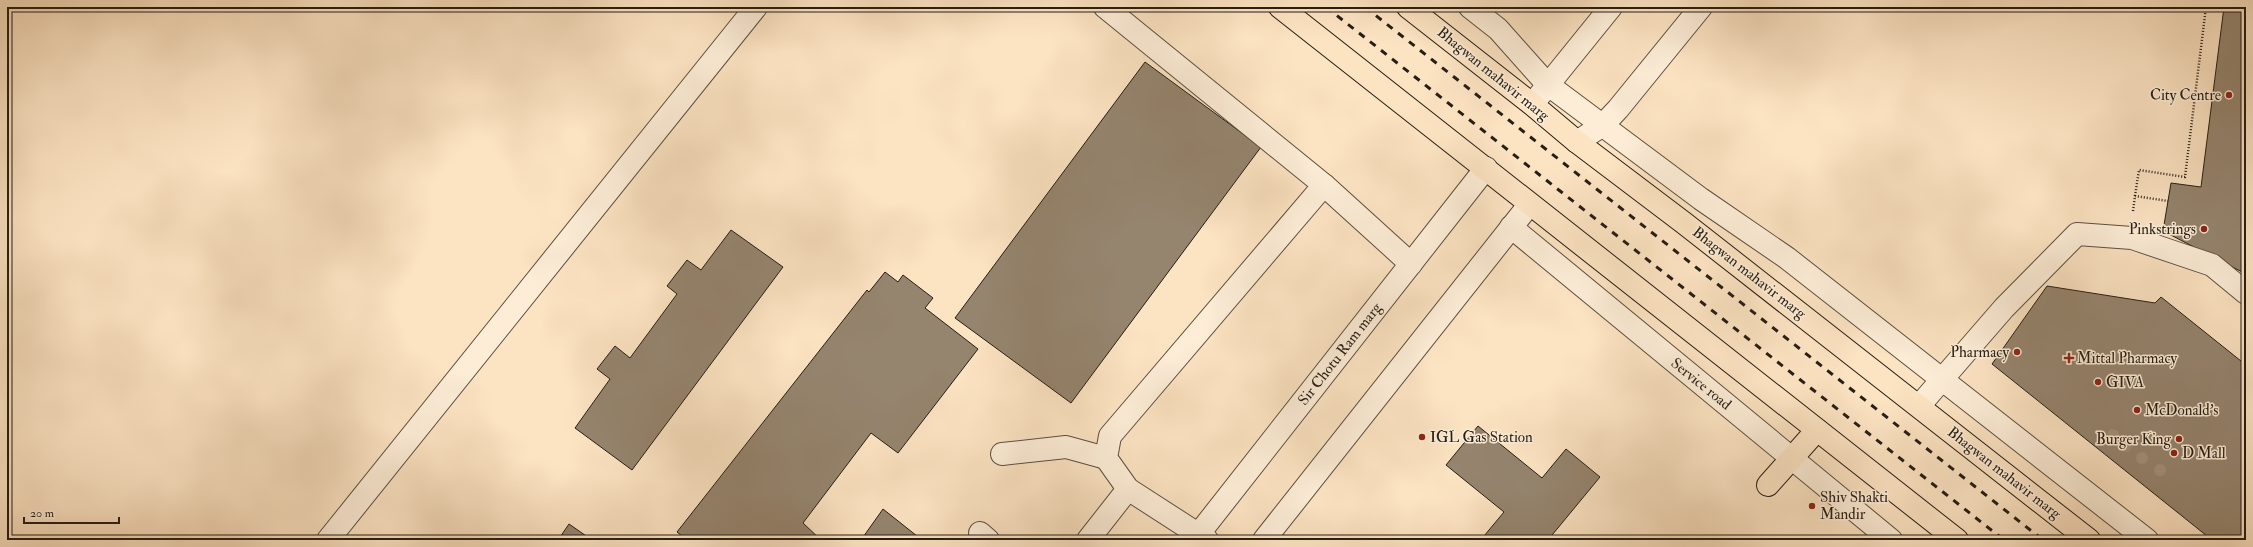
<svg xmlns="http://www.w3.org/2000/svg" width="2253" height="547" viewBox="0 0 2253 547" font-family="'IM FELL Double Pica',serif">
	<rect width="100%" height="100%" fill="#fce3c2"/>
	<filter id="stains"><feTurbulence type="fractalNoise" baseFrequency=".005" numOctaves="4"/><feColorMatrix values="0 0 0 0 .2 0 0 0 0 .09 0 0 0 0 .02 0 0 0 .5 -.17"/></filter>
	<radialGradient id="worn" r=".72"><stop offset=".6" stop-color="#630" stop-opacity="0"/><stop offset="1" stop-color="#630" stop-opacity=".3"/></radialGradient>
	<g fill="#95846e" stroke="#261d14">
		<polygon points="2224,7 2246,7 2246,274 2163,231 2171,183 2201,187"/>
		<polygon points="1145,62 1261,147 1071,403 955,318"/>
		<polygon points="731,230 783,267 632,470 575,428 610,379 597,369 615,346 630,358 677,294 667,286 687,260 701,270"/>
		<polygon points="885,272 898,282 903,275 933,298 925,308 978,349 898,453 871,433 803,523 821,540 687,540 677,532 867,290 869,292"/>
		<polygon points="2047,286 2155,303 2161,297 2246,365 2246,540 2212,540 1992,364"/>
		<polygon points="1478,426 1542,478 1566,449 1600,477 1548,540 1488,540 1484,536 1504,512 1446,465"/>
		<polygon points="883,509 922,540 861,540"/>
		<polygon points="569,524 592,540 558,540"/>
	</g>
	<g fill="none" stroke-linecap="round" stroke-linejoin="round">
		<defs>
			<g id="minor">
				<polyline points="1105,7 1324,185"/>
				<polyline points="1470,7 1498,29 1547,84 1701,199 1787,258 2147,540"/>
				<polyline points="1539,96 1611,7"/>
				<polyline points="1577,142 1603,125 1618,109 1701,7"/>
				<polyline points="1511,227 1891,540"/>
				<polyline points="1919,406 2004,308 2077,234 2132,238 2212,265 2246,293"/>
				<polyline points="1002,454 1066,447 1106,458"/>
				<polyline points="980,533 988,540"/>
				<polyline points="328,540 756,7"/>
				<polyline points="1088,540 1128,489"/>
				<polyline points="1194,540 1486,168"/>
				<polyline points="1207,540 1128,489 1106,458 1110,436 1324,185 1411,264"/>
				<polyline points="1264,540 1529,205"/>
			</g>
			<g id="major">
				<polyline points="1280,7 1957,540"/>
				<polyline points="1408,7 1533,105 1577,142 1684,223 2089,540"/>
				<polyline points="1768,485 1817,430"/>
			</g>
		</defs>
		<use href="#minor" stroke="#5c4e40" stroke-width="24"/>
		<use href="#major" stroke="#261d14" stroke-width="24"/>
		<g stroke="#261d14" stroke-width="2.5" stroke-dasharray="1 2" stroke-linecap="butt">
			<polyline points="2135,196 2139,170 2185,177 2206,7"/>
			<polyline points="2133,211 2135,196 2168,201"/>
		</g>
		<use href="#minor" stroke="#fdedd7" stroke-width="22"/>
		<use href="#major" stroke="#fce3c2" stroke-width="22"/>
		<g stroke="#261d14" stroke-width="3" stroke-dasharray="7 7" stroke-linecap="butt">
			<polyline points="1326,7 2004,540"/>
			<polyline points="1365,7 2043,540"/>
		</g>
	</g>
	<g fill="#a3917a">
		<circle cx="2113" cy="435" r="6"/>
		<circle cx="2126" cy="446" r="6"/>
		<circle cx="2142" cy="458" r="6"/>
		<circle cx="2160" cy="470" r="6"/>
	</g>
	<g fill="#8f2418" stroke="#fdedd7" stroke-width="1.5">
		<circle cx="2229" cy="95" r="4"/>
		<circle cx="2204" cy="229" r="4"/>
		<circle cx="2017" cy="352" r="4"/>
		<path d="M2067 352h4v4h4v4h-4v4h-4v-4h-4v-4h4z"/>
		<circle cx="2098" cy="382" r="4"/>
		<circle cx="2137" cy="410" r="4"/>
		<circle cx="1422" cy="437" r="4"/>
		<circle cx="2179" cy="439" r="4"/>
		<circle cx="2174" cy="453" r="4"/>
		<circle cx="1812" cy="506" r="4"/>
	</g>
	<g text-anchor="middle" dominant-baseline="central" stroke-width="3" stroke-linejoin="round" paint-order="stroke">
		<g font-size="15" fill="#261d14" stroke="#fdedd7">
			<text transform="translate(1493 74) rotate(39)">Bhagwan mahavir marg</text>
			<text transform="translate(1749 273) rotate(38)">Bhagwan mahavir marg</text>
			<text transform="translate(1340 354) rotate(-52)">Sir Chotu Ram marg</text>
			<text transform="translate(1701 384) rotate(39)">Service road</text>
			<text transform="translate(2004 473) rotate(38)">Bhagwan mahavir marg</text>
		</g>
		<g font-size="15" fill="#261d14" stroke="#fdedd7" text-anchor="start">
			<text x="2221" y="95" text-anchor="end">City Centre</text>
			<text x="2196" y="229" text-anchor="end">Pinkstrings</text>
			<text x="2009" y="352" text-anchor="end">Pharmacy</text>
			<text x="2077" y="358">Mittal Pharmacy</text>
			<text x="2106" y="382">GIVA</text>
			<text x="2145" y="410">McDonald's</text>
			<text x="1430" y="437">IGL Gas Station</text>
			<text x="2171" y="439" text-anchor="end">Burger King</text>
			<text x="2182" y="453">D Mall</text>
			<text x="1820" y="497">Shiv Shakti<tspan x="1820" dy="17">Mandir</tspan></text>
		</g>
	</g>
	<rect width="2253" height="547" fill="none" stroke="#fce3c2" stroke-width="24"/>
	<rect x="8" y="8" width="2237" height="531" fill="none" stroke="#261d14" stroke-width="2"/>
	<rect x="12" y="12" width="2229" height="523" fill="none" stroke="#261d14"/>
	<path d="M24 517v6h95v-6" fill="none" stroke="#261d14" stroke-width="2"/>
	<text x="30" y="517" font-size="12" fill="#261d14" stroke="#fdedd7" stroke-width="3" paint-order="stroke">20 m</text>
	<rect width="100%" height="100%" filter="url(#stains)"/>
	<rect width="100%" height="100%" fill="url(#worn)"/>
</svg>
